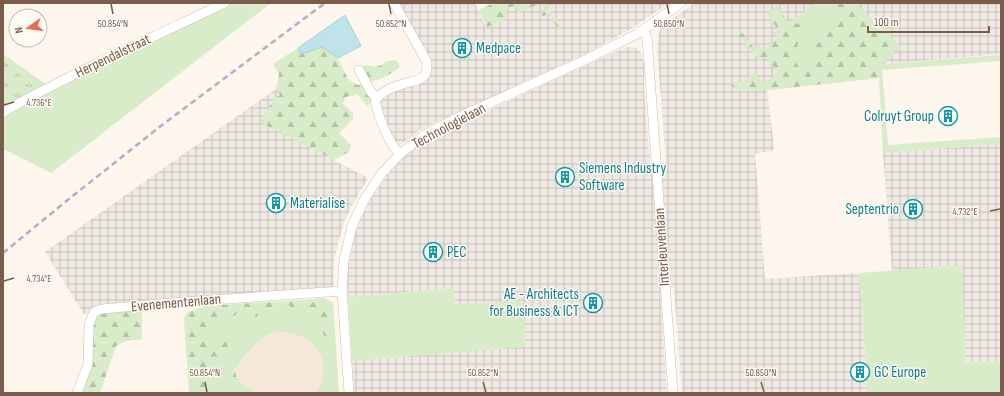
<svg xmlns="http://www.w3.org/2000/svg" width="1004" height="396" viewBox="0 0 1004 396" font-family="'Sofia Sans Condensed',sans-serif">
	<defs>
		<pattern id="industrial-grid" width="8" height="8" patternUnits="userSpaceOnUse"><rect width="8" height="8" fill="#efe9e4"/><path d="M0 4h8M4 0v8" fill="none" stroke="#c7c0bb"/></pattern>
		<pattern id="forest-firs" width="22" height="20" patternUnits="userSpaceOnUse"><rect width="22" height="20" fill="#d8ecc9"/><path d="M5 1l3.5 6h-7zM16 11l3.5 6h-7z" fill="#b4c2a5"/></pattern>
		<pattern id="park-tufts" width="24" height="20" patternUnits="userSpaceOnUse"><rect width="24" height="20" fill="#d8ecc9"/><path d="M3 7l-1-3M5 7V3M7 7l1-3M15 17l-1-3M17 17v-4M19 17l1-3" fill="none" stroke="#b4c2a5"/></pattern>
	</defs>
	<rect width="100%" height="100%" fill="#fdf6ec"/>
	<polygon fill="#f5e8da" points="282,331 309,339 318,349 323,362 324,376 320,387 316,393 255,393 239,381 236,376 235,369 259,340 271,333"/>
	<g fill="url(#industrial-grid)">
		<polygon points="393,3 475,3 486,27 508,18 506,12 509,7 516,6 518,13 541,3 561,27 545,3 669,3 633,28 581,56 421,129 395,149 377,98 410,82 427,70"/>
		<polygon points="694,3 1001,3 1001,54 882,64 879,78 767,90 772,130 774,150 755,154 765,279 859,273 868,393 682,393 674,288 660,290 667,393 354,393 352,361 526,346 522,301 455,304 454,288 348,297 347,272 355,234 360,219 368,203 385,178 404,157 428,138 626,47 634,47 641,52 644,63 644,90 650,163 666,162 657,48 660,28"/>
		<polygon points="276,89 280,95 274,99 261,122 368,178 350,209 343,225 334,259 333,291 84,314 45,252"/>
		<polygon points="1001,144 1001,361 966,363 892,271 883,153"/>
	</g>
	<g fill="#d8ecc9">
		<polygon points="232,3 271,3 51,173 3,149 3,105 46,84 122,55"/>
		<polygon points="815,3 823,3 826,6 846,15 851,24 837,35 823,68 827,72 817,74 798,66 790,53 802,24 789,23"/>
		<polygon points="1001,55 1001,61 883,70 882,68 888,145 1001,137 1001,144 883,153 879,78 882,64"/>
		<polygon points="962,265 966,363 1001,361 1001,393 868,393 859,273"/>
		<polygon points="454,288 455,304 522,301 526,347 352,361 348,297"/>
		<path d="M 324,298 L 333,302 L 339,393 L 316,393 C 328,377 325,353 310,341 C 306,337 298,336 293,334 C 286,332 279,330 272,333 C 258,337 244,358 235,369 L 230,366 L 226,368 L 224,373 L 233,382 L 239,381 L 255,393 L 219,393 L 211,377 L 211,359 L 225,346 L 233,345 L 210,344 L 210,335 L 213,323 L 236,315 L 237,312 L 241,309 L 241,311 L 256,312 L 260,311 L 266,314 L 267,309 L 284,308 L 289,305 L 307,312 L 315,309 L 324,336 L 329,337 L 317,302 L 306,303 L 301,300 Z"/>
	</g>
	<g fill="url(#forest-firs)">
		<polygon points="499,3 545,3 561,28 559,30 549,14 543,16 540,14 544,7 541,3 518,13 516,6 509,7 506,12 508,18 487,27 479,10 489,5 499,4"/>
		<path d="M 823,3 L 859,3 L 873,22 L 883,25 L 901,48 L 882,64 L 879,78 L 767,90 L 732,89 L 732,83 L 741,82 L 755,73 L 763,83 L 778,73 L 767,57 L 760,61 L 739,36 L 742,33 L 754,48 L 758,44 L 763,50 L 778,38 L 773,33 L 778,29 L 766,14 L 777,6 L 789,23 L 802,24 L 797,48 L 791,53 L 798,66 L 817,74 L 827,72 L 823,68 L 818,70 L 816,65 L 817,62 L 811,52 L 826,33 L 831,31 L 837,35 L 840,32 L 837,27 L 840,21 L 850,23 C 843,9 832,14 823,3 Z"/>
		<polygon points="322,47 338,58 348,79 357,85 366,83 377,98 367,106 357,94 346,97 343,104 353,113 353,119 339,133 351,145 349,152 334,160 260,122 274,99 280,95 276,89 279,74 273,64 298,48 301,54"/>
		<path d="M 396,60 L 398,62 L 399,68 C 389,75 379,81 367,82 L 361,70 L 362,66 L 365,65 L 375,67 L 382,65 L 386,61 Z"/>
		<path d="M 301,300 L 306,303 L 317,302 L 328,313 L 333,334 L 329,337 L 324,336 L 314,309 L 307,312 L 295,312 L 289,305 L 284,308 L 267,309 L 267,314 L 263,314 L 260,311 L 257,312 L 258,320 L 253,322 L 247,316 L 243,317 L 241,309 L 237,312 L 236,315 L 213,324 L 210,335 L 210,344 C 219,342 229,339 235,348 L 233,353 L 230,352 L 225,347 L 219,352 L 220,356 L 217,357 L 214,356 L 211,359 L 211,377 L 216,380 L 219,393 L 189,393 L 184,318 L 188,312 L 205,306 Z"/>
		<polygon points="142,305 142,339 126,341 116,346 100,393 77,393 94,312"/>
		<polygon points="230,366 235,369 236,376 239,381 233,382 228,379 224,373 226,368"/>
	</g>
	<polygon fill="url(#park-tufts)" points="3,54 46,84 3,105"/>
	<polygon fill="#bfe3e8" stroke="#a5d3da" points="345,15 361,46 338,58 322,47 301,54 298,48"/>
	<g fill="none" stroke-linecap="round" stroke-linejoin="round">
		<defs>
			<g id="minor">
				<path d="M 394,3 L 427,62 C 427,67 427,71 425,75 C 421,80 416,80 410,82 C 399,85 380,90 375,102 C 379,117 388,143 400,154"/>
				<polyline points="643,30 647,37 673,393"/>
				<polyline points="359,70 371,92 377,98"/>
				<path d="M 3,112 C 75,72 151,38 225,3"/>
				<polyline points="77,393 88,364 89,325 91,319 94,312 102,309 183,302 342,291"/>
				<polyline points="349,393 342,291 344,260 352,226 365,198 382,173 400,154 424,135 463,115 583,61 637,34 681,3"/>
			</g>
		</defs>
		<use href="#minor" stroke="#d1beb0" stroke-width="10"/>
		<use href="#minor" stroke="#fff" stroke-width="9"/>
		<polyline stroke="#b9a8c9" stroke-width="2.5" stroke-dasharray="6 4" stroke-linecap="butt" points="3,253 64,203 162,125 325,3"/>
	</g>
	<path fill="none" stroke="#7a5c4d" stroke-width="1.5" d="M 111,4 L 113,14M 389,4 L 391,14M 667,4 L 669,14M 4,105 L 14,102M 990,211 L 1000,209M 4,281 L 14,278M 205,382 L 207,392M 483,382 L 486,392M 761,382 L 764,392"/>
	<defs>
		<symbol id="building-ring" viewBox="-11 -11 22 22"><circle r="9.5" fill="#fffaf3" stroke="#0f9aa8" stroke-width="1.5"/><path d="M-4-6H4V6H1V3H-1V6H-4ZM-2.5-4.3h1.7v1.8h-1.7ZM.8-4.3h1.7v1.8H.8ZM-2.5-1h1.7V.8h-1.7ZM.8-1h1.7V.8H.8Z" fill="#0f9aa8"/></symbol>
	</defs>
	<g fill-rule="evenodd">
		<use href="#building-ring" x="451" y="37" width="22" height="22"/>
		<use href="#building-ring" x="937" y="105" width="22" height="22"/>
		<use href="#building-ring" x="554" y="166" width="22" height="22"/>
		<use href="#building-ring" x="265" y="192" width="22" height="22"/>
		<use href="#building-ring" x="902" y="198" width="22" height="22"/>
		<use href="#building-ring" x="422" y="241" width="22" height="22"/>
		<use href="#building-ring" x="582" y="292" width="22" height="22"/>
		<use href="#building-ring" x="849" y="361" width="22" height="22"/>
	</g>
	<g text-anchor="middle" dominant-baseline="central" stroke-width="3" stroke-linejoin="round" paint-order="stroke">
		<g font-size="15" fill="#0d838f" stroke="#fffaf3" text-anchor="start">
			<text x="476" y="48">Medpace</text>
			<text x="934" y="116" text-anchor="end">Colruyt Group</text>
			<text x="579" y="168">Siemens Industry<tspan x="579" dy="17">Software</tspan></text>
			<text x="290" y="203">Materialise</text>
			<text x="899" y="209" text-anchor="end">Septentrio</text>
			<text x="447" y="252">PEC</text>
			<text x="579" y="294" text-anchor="end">AE - Architects<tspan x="579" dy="17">for Business &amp; ICT</tspan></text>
			<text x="874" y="372">GC Europe</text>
		</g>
		<g font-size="15" fill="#7a5c4d" stroke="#fffaf3">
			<text transform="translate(113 56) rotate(-26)">Herpendalstraat</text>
			<text transform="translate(449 126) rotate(-28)">Technologielaan</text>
			<text transform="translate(662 247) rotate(-94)">Interleuvenlaan</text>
			<text transform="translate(176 303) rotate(-5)">Evenementenlaan</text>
		</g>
	</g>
	<g font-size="10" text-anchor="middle" fill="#7a5c4d" stroke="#fffaf3" stroke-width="3" stroke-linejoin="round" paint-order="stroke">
		<text x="113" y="27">50.854°N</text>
		<text x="391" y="27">50.852°N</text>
		<text x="669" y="27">50.850°N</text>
		<text x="39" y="106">4.736°E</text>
		<text x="965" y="215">4.732°E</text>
		<text x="39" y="282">4.734°E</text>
		<text x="205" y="376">50.854°N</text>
		<text x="483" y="376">50.852°N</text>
		<text x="761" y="376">50.850°N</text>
	</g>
	<rect width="1004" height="396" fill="none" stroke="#7a5c4d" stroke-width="8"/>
	<g transform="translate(28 28) rotate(256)"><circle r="19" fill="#fffaf3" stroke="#cabbb1"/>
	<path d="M0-3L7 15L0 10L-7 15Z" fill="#e76f51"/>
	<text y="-6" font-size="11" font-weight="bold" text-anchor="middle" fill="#7a5c4d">N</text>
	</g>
	<path d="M868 26v6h121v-6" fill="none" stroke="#7a5c4d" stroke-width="2"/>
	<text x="874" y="26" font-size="12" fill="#7a5c4d" stroke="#fffaf3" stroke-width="3" paint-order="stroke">100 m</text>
</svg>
